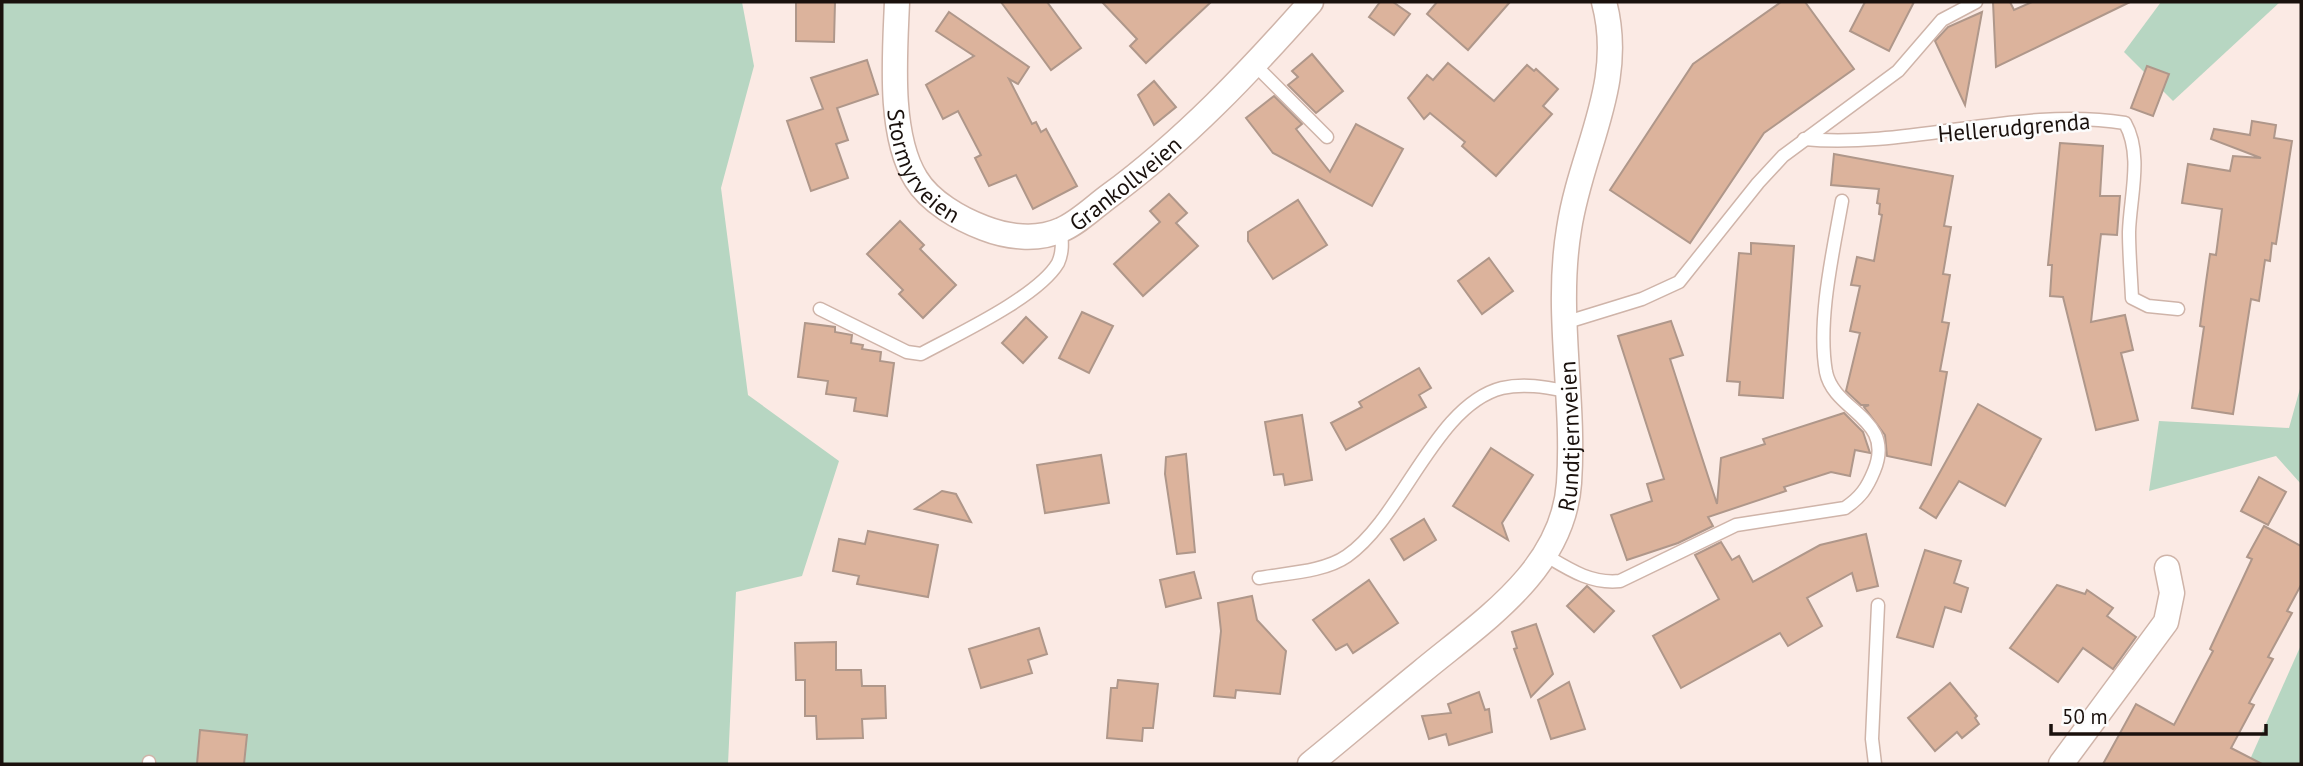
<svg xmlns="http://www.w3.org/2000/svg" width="2303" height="766" viewBox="0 0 2303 766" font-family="'PT Sans',sans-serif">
	<rect width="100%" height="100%" fill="#fbeae4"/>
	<g fill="#b7d6c2">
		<polygon points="2,2 742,2 754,66 721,188 748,395 839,461 802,576 736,592 728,764 2,764"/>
		<polygon points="2161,2 2280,2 2173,101 2124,52"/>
		<polygon points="2301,385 2301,484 2276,456 2149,491 2159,421 2289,428"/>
		<polygon points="2301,645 2300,764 2248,764"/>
	</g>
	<g fill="#dcb39c" stroke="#af978a" stroke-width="2">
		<polygon points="796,2 835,2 834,42 796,41"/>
		<polygon points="1001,2 1047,2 1081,48 1051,70"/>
		<polygon points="1102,2 1211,2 1146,63 1130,46 1137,39"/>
		<polygon points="1380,2 1393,2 1410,14 1394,35 1369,17"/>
		<polygon points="1437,2 1510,2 1468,50 1427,14"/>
		<polygon points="1781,2 1805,2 1854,69 1764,133 1690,243 1610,190 1693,64"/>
		<polygon points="1865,2 1914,2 1889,51 1850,31"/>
		<polygon points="1993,2 2010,2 2014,10 2032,2 2130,2 1996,67"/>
		<polygon points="949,12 1029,67 1018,84 1009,79 1032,124 1036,122 1041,132 1046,129 1077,186 1033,209 1016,175 989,186 975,158 981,155 958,111 943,119 926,85 974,56 936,31"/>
		<polygon points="1982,12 1965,105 1935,41 1948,27"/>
		<polygon points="1312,54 1343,91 1316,113 1288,85 1298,77 1292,71"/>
		<polygon points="867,60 878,94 837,108 848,140 836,144 848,178 811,191 787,121 823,109 811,78"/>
		<polygon points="1448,63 1494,101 1527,65 1534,71 1536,69 1558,89 1543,106 1552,114 1496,176 1462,146 1465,142 1430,113 1424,119 1408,98 1427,75 1433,80"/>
		<polygon points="2147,66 2169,74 2153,116 2131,108"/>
		<polygon points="1154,81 1176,107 1154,125 1138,95"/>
		<polygon points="1274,96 1302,124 1296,129 1330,172 1356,124 1403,149 1372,206 1273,153 1246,118"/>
		<polygon points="2252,121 2276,125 2274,138 2292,141 2276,244 2272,243 2270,261 2265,260 2259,301 2251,299 2233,414 2192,408 2204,327 2200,326 2206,282 2210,254 2216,255 2222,209 2182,203 2188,164 2230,171 2233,156 2261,158 2211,139 2214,129 2250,135"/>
		<polygon points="2060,143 2103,146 2100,196 2120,196 2117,235 2101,234 2091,322 2125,315 2133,350 2121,353 2138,420 2096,430 2063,297 2050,296 2052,265 2048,265"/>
		<polygon points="1834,154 1953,176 1944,226 1951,227 1943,274 1950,275 1942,322 1949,323 1940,371 1947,372 1931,465 1887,456 1885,435 1864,407 1869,405 1861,405 1846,391 1860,333 1850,331 1860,286 1851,285 1857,257 1874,261 1882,215 1879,214 1880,204 1877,203 1879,189 1831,185"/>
		<polygon points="1169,194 1187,213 1176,223 1198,246 1143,296 1114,264 1160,222 1150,211"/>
		<polygon points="1298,200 1327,245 1273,279 1248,241 1248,232"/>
		<polygon points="900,221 924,245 920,249 956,285 923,318 899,294 903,290 867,254"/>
		<polygon points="1751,243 1794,246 1783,398 1739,395 1740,382 1727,381 1739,253 1751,254"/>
		<polygon points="1489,258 1513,291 1482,314 1458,281"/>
		<polygon points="1082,312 1113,326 1089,373 1059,358"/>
		<polygon points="1026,317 1047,337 1023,363 1002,343"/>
		<polygon points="1671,321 1683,355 1670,359 1717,504 1721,458 1765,444 1763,439 1844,413 1863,432 1870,453 1855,450 1850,476 1831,472 1784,487 1786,491 1708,517 1713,526 1678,543 1627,560 1611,515 1652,501 1647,484 1664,479 1618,336"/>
		<polygon points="805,323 835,327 835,332 852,335 851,343 863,345 862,349 881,352 880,361 894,363 887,416 854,411 856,398 826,394 828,381 798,377"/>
		<polygon points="1419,368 1431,388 1419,395 1426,407 1346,450 1331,423 1362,407 1359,402"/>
		<polygon points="1978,404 2041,439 2005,506 1959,481 1936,518 1920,508"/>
		<polygon points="1302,415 1312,480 1285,485 1283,474 1274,475 1265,422"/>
		<polygon points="1491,448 1533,475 1502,523 1508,540 1453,506"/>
		<polygon points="1186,454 1195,552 1177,554 1165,474 1166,457"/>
		<polygon points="1101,455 1109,503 1045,513 1037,465"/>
		<polygon points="2259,477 2286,492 2268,525 2241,511"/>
		<polygon points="942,491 956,494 971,522 915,509"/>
		<polygon points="1424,519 1436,540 1404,560 1391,539"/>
		<polygon points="2264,526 2301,546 2301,585 2287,611 2292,613 2268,657 2273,659 2249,703 2254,705 2231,748 2262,764 2103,764 2136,704 2174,725 2213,651 2210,649 2252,559 2247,557"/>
		<polygon points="868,531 938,545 928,597 857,584 859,576 833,571 839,539 865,544"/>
		<polygon points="1866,534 1878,586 1857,591 1852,573 1807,598 1822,626 1788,646 1780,633 1681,688 1653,636 1719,599 1695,555 1721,542 1732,560 1739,556 1753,582 1820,545"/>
		<polygon points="1925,550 1961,561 1954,583 1968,588 1961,612 1945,607 1933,647 1897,637"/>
		<polygon points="1194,572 1201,598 1166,607 1160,580"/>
		<polygon points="1369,580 1398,623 1353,653 1347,644 1336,650 1313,620"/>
		<polygon points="2057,585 2085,594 2087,590 2113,608 2107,616 2136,637 2113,669 2083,648 2058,682 2010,648"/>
		<polygon points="1587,586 1614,611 1594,632 1567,606"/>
		<polygon points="1252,596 1257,620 1286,651 1280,694 1236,690 1235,698 1214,696 1221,631 1218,603"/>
		<polygon points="1536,624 1553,674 1531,697 1514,649 1517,648 1512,632"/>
		<polygon points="1039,628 1047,654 1028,660 1032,673 981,688 969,649"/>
		<polygon points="836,642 836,670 861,670 862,686 885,686 886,718 862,719 863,738 817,739 816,716 805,716 805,680 796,680 795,643"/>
		<polygon points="1118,680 1158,684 1153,728 1143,728 1142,741 1107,738 1111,688 1117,688"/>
		<polygon points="1569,682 1585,729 1551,739 1538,700"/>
		<polygon points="1950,683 1977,716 1975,718 1979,724 1962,738 1957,732 1935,751 1908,718"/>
		<polygon points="1479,692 1485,710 1489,709 1492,732 1449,745 1446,734 1429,739 1422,716 1451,713 1448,704"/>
		<polygon points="200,730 247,735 244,764 197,764"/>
	</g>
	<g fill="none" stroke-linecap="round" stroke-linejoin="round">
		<defs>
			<g id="service">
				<polyline points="1255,65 1327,137"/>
				<path d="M 1804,139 C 1910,149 2019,106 2125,123 C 2143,155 2130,197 2129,232 C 2129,254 2131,276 2132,298 L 2148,306 L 2178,309"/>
				<path d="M 820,309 L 907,352 L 921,354 C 956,335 1038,297 1058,263 C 1063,252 1062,242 1061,230"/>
				<polyline points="1564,323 1642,299 1679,282 1758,183 1783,156 1898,71 1942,20 1976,2"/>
				<path d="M 1545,555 C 1570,570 1591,584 1620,581 L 1736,525 L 1845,508 C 1861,497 1867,488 1874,471 C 1896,418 1834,412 1826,372 C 1817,321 1833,252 1842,201"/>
				<path d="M 1259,578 C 1287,573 1324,572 1347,556 C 1403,517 1435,405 1502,388 C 1524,383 1545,387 1566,391"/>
				<polyline points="149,764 149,762"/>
				<polyline points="1875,764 1872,739 1878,605"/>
			</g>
			<g id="minor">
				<path id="s1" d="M 897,2 C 895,53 888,134 916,179 C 930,202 960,219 984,228 C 1007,237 1037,241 1061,230 C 1078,223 1094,207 1109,196 C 1185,140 1249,72 1311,2"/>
				<path id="s2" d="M 1310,764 C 1347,734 1383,703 1420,673 C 1481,622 1563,571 1569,483 C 1575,398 1555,313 1569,229 C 1581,149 1626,84 1604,2"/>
				<polyline points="2061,764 2166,622 2172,593 2167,568"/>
			</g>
		</defs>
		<use href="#service" stroke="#cfb4a9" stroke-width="15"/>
		<use href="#minor" stroke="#cfb4a9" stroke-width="27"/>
		<use href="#service" stroke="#fff" stroke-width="12"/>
		<use href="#minor" stroke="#fff" stroke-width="24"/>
	</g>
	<g text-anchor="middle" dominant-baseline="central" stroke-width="5" stroke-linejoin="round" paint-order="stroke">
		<g font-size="23" fill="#1a110d" stroke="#fcfcfc">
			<text transform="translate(2014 127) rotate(-5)">Hellerudgrenda</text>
			<text stroke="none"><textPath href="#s1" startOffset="172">Stormyrveien</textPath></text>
			<text stroke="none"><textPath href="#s1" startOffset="424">Grankollveien</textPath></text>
			<text stroke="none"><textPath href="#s2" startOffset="439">Rundtjernveien</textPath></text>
		</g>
	</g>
	<rect width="2303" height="766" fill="none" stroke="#1a110d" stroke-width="7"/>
	<path d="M2051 724v10h215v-10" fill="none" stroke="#1a110d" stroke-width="3.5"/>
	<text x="2062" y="724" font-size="21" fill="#1a110d" stroke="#fcfcfc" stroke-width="5" paint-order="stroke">50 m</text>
</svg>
